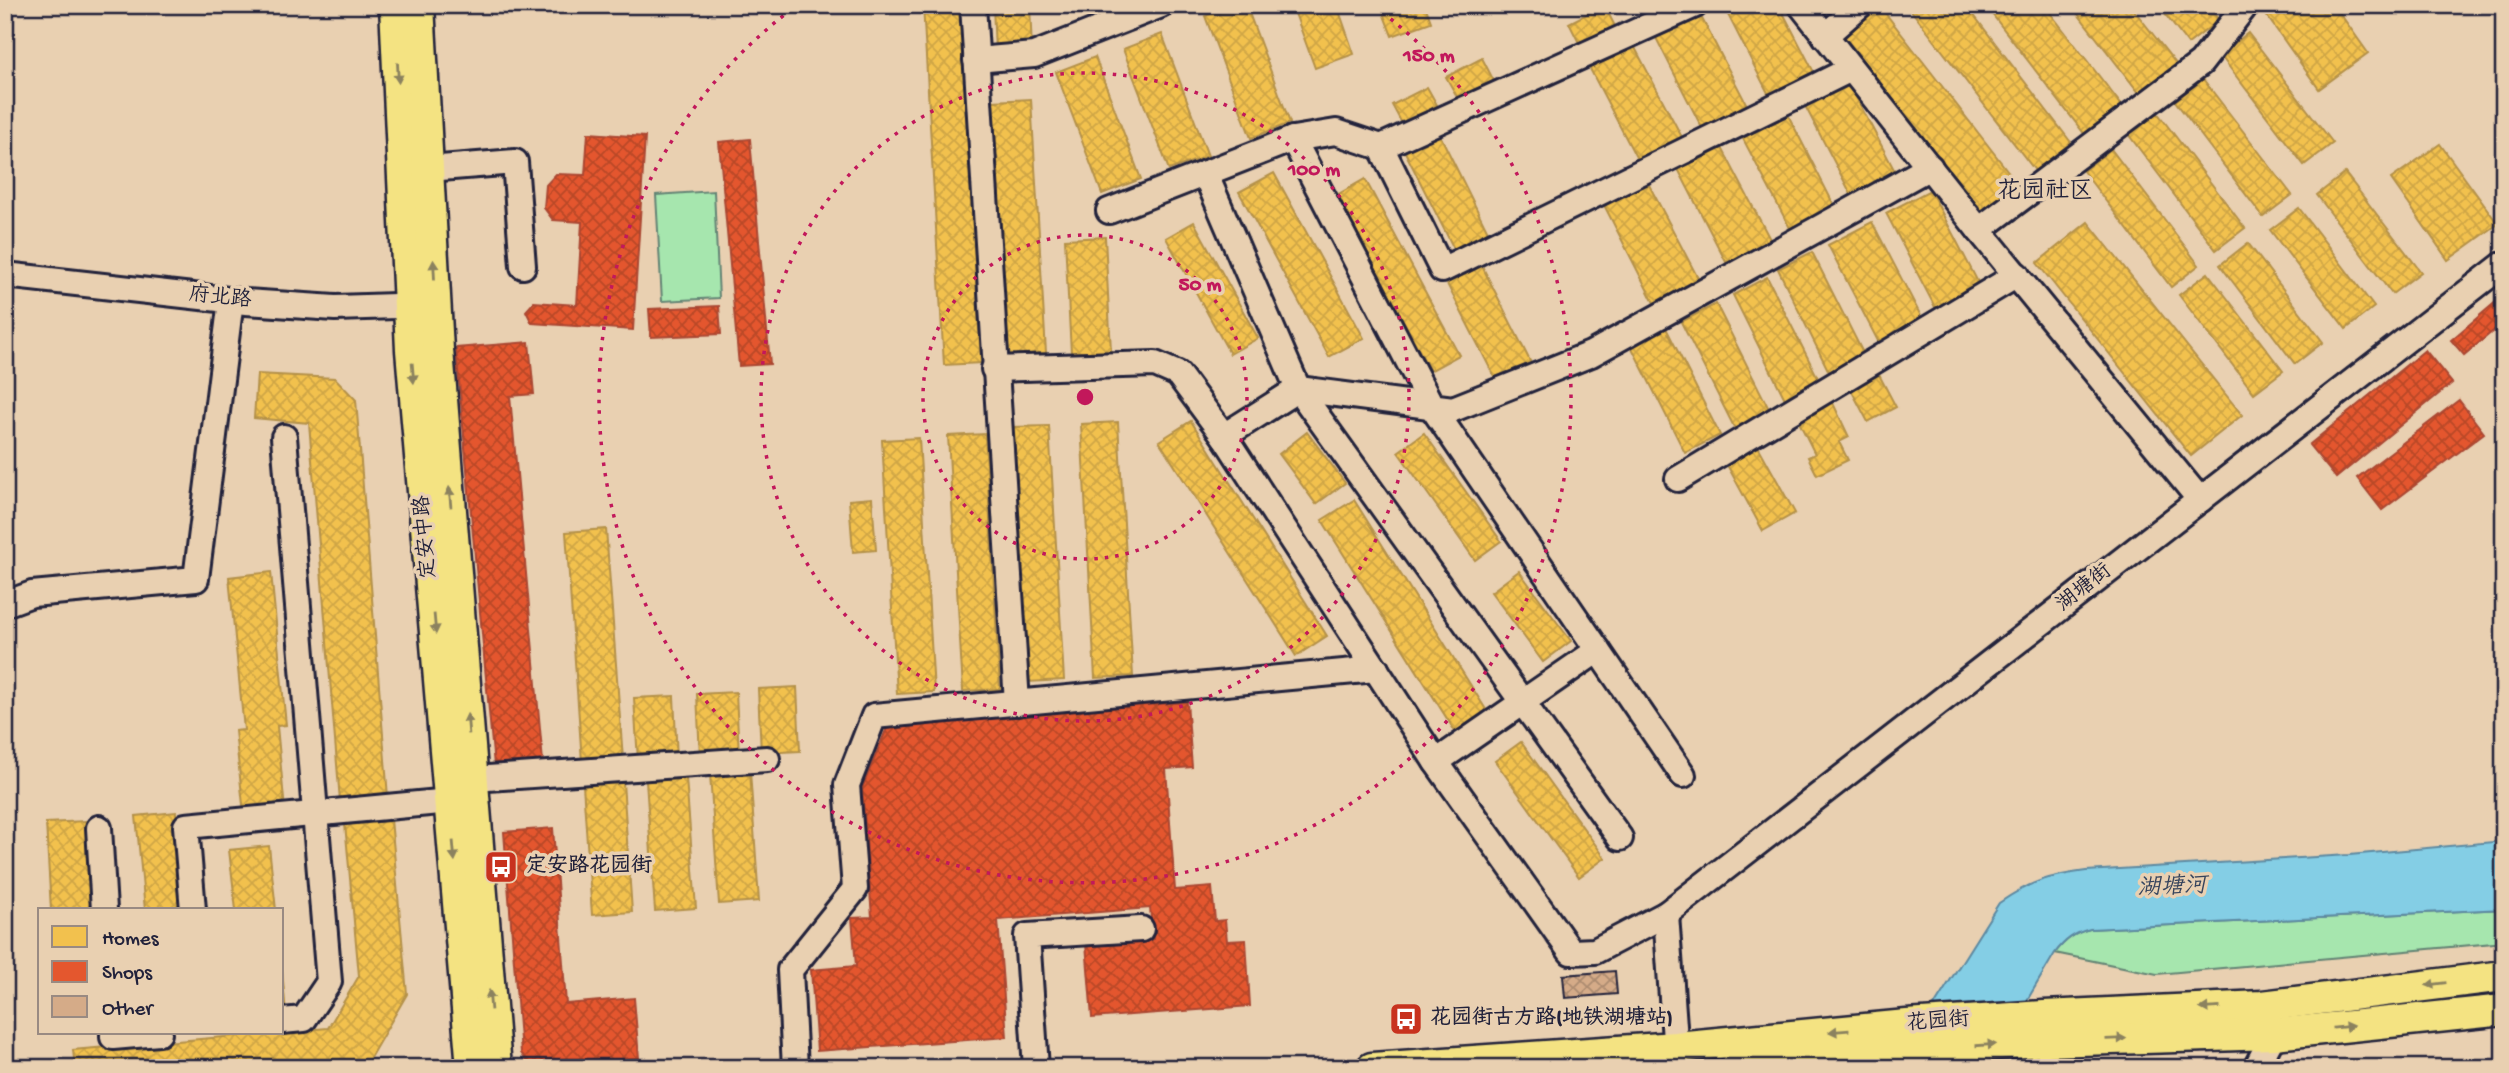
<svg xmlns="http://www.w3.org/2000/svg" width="2509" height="1073" viewBox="0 0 2509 1073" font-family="'Gochi Hand','LXGW WenKai TC',sans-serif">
	<defs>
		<pattern id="homes-cross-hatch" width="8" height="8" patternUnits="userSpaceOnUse" patternTransform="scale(1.75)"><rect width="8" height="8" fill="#f2c14e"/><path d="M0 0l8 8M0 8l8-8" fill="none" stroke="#cfa645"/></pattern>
		<pattern id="shops-cross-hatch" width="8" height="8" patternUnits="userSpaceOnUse" patternTransform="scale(1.75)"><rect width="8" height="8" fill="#e4572e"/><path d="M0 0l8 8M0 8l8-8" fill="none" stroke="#b84828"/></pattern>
		<pattern id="building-cross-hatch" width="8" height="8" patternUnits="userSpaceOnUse" patternTransform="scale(1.75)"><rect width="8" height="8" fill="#d5ab88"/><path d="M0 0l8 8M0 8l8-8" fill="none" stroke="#ac8b70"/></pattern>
	</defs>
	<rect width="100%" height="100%" fill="#e9d0b1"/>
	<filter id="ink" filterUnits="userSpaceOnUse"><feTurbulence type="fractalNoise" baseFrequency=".0143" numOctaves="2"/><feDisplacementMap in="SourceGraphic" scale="14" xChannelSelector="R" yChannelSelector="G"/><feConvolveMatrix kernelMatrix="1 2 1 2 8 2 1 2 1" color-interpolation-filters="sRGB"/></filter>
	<g filter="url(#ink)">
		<g fill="#a6e6ae" stroke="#648474" stroke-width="2">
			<polygon points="714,191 719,298 662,301 656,195"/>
			<path d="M 2504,909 L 2504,942 L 2157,974 L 2055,953 C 2065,940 2074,933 2090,929 Z"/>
		</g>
		<path fill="#84cee5" stroke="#5d89a1" stroke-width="2" d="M 2504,841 L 2504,909 L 2090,929 C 2074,933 2065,940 2055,953 L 1987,1068 L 1895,1068 L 1999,903 C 2031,881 2048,876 2086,871 L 2349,855 Z"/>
		<g fill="url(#homes-cross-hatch)" stroke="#b49148" stroke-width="2">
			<polygon points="923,5 960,5 981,363 944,365"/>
			<polygon points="993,5 1030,5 1032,51 995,52"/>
			<polygon points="1233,5 1246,5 1290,123 1251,138 1205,16"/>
			<polygon points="1292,5 1337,5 1354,54 1315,68"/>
			<polygon points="1380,5 1425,5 1431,22 1392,36"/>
			<polygon points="1604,5 1617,30 1582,49 1569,23"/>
			<polygon points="1642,5 1675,5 1649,19"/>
			<polygon points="1723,5 1779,5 1817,78 1772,101"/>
			<polygon points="1819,5 1835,5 1825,13"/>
			<polygon points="1865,5 1879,5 2021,188 1984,217 1837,27"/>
			<polygon points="1907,5 1966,5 2073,145 2037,173"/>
			<polygon points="1985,5 2044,5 2123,107 2086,136"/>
			<polygon points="2071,5 2130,5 2177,65 2140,94"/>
			<polygon points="2158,5 2207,5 2219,20 2188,44"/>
			<polygon points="2264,5 2334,5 2368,53 2319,89 2261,8"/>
			<polygon points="1697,9 1748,107 1703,130 1653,32"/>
			<polygon points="2248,33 2333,143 2304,165 2220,55"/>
			<polygon points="1162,34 1208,156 1169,170 1123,49"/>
			<polygon points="1633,44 1684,141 1640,165 1589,67"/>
			<polygon points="1095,57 1141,179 1102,194 1056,72"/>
			<polygon points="1482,58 1495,83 1460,102 1446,77"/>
			<polygon points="2203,79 2292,195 2263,217 2175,101"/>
			<polygon points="1847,80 1898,177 1854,200 1803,102"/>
			<polygon points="1427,87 1441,112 1406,131 1392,105"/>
			<polygon points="1031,99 1046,353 1008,355 993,101"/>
			<polygon points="1786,111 1836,209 1792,232 1741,135"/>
			<polygon points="2157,112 2245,228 2216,250 2128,134"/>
			<polygon points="1437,129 1490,236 1456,253 1402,146"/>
			<polygon points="2440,144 2498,224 2448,260 2391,179"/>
			<polygon points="1721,146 1772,243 1728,266 1678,169"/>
			<polygon points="2111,149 2199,265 2171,287 2083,171"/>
			<polygon points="1274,173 1364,338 1329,357 1239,192"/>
			<polygon points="2345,173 2421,272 2392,294 2317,195"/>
			<polygon points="1365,179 1459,355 1430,371 1337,195"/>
			<polygon points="1648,183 1699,280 1654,303 1604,205"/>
			<polygon points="1930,190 1981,288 1937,311 1886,213"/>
			<polygon points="2299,208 2374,307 2346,329 2270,230"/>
			<polygon points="1194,222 1258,338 1230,354 1166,238"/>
			<polygon points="1872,222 1923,320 1879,343 1828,245"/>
			<polygon points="2088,222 2242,415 2191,456 2037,263"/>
			<polygon points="1105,237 1111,351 1071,353 1065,239"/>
			<polygon points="2248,243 2323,342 2295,364 2220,265"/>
			<polygon points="1812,252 1866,359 1831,376 1778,269"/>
			<polygon points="1480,262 1534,369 1499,386 1445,280"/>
			<polygon points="2208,273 2283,371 2254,393 2179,295"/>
			<polygon points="1767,277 1821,384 1786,401 1733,295"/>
			<polygon points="1716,304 1770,411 1735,429 1681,322"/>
			<polygon points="1666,328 1720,435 1685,453 1631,346"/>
			<polygon points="1877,371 1896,407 1868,422 1849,386"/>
			<polygon points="257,374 335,378 356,400 388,797 340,801 309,423 254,418"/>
			<polygon points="1831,399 1849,437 1839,442 1848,460 1817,475 1808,457 1815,454 1796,416"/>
			<polygon points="1191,421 1327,636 1296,656 1159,441"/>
			<polygon points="1118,422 1133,676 1095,678 1081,424"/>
			<polygon points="1049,426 1064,680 1027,682 1012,427"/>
			<polygon points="1307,432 1345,483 1316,504 1279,454"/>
			<polygon points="1424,433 1501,541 1475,560 1398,452"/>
			<polygon points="985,434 1000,689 963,691 948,436"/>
			<polygon points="919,438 934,692 897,694 882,440"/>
			<polygon points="1758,446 1795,513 1763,531 1726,463"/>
			<polygon points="872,498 876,550 853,552 849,500"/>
			<polygon points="1354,500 1490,716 1458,736 1322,520"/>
			<polygon points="606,529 623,759 582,762 566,532"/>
			<polygon points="1519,571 1571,641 1543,662 1491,592"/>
			<polygon points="271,572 286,725 277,726 285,810 244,814 235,731 244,730 229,577"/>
			<polygon points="797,687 800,751 761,753 758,689"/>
			<polygon points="736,692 739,755 700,757 697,694"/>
			<polygon points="674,696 677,759 638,761 634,698"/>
			<polygon points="1521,742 1605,858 1579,877 1495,761"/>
			<polygon points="750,771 759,901 719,904 710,774"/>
			<polygon points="686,778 696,908 655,911 646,781"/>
			<polygon points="623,782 632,912 592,915 583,785"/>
			<polygon points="176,812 185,910 145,910 136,816"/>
			<polygon points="391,819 407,994 364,1068 75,1068 73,1050 328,1028 359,976 345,824"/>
			<polygon points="86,821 91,910 51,910 46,823"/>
			<polygon points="269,846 276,910 236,910 229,850"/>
			<polygon points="282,970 286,1013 282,1013"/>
		</g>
		<g fill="url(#shops-cross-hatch)" stroke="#aa4732" stroke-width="2">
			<polygon points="588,133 645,137 633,330 532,323 526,311 534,302 577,305 582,222 553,220 544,208 546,185 556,174 585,175"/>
			<polygon points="750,139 770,364 739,366 719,142"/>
			<polygon points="2504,295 2504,322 2464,355 2451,340"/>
			<polygon points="719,306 721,334 651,337 649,309"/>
			<polygon points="529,342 534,394 510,396 543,762 494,766 456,348"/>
			<polygon points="2425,350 2452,383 2336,478 2309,445"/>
			<polygon points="2459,400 2484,433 2382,510 2357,478"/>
			<polygon points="1187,702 1192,767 1166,769 1175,890 1212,887 1215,921 1225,920 1227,941 1246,940 1250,1006 1092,1018 1086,944 1153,939 1150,908 998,920 1007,1037 817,1051 811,970 856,966 852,918 872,917 862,788 889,723"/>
			<polygon points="553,828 566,1004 634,998 639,1058 530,1066 521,1053 504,832"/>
		</g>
		<polygon fill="url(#building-cross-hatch)" stroke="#22223b" stroke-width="2" points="1615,971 1617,994 1565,998 1563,975"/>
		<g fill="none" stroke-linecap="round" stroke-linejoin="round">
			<defs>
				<g id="minor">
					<polyline points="973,5 1017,703"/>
					<polyline points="1801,5 1979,230 2200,500"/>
					<polyline points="1825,36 1860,5"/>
					<polyline points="976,60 1034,55 1161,5"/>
					<polyline points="1293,139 1432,407 1683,775"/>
					<polyline points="1381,147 1442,270 1851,69"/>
					<polyline points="428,169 515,162 523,266"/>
					<polyline points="1205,173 1298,389 1620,838"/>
					<polyline points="1109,211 1293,139 1336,132 1381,147 1695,5"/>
					<polyline points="1979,230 2201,63 2246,5"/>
					<polyline points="5,275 246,302 335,308 426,305"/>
					<polyline points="994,369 1155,364 1178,374 1224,436 1436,762 1571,952 1595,951 1666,914 2504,264"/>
					<polyline points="1224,436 1298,389 1453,409 1591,354 1930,167"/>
					<polyline points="1678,479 2017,275"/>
					<polyline points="5,604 32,594 196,579 231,300"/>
					<polyline points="1436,762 1598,650"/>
					<polyline points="473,779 767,759"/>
					<polyline points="99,828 104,910"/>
					<polyline points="193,910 186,826 450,801"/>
					<polyline points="1666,914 1677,1068"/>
					<polyline points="282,1021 304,1019 329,982 284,437"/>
					<polyline points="113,1033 113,1037 159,1033"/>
					<polyline points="795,1068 790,970 855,889 847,785 874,716 1376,669"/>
					<polyline points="1036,1068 1027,936 1141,929"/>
					<polyline points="2256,1068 2274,1034"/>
				</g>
				<g id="major">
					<polyline points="395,5 411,350 472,1068"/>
					<polyline points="419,5 438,350 496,1068"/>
					<polyline points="1372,1068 1676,1047 1907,1025 2044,1016 2262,1006 2504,976"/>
					<polyline points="1736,1068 1893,1051 2047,1041 2274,1034 2504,1010"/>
				</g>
			</defs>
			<use href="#minor" stroke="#22223b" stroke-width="30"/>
			<use href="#major" stroke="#22223b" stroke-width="35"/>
			<use href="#minor" stroke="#e9d0b1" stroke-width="24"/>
			<use href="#major" stroke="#f4e382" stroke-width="30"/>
		</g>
		<defs><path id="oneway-solid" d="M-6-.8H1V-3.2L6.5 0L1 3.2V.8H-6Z" transform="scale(1.75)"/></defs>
		<g fill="#8b825e">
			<use href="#oneway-solid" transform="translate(398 73) rotate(87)"/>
			<use href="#oneway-solid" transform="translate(434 270) rotate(-93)"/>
			<use href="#oneway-solid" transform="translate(413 373) rotate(85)"/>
			<use href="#oneway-solid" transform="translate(450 497) rotate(-95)"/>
			<use href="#oneway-solid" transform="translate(435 624) rotate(85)"/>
			<use href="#oneway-solid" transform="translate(468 724) rotate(-95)"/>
			<use href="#oneway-solid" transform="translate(454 851) rotate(85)"/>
			<use href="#oneway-solid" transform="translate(2436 984) rotate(173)"/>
			<use href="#oneway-solid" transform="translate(490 1000) rotate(-95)"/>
			<use href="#oneway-solid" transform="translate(2210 1008) rotate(177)"/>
			<use href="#oneway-solid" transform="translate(2343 1027) rotate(-6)"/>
			<use href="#oneway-solid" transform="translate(1839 1031) rotate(175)"/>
			<use href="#oneway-solid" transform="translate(2116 1039) rotate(-2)"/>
			<use href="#oneway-solid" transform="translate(1986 1045) rotate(-4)"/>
		</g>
	</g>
	<g fill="none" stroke="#c2185b" stroke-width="3.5" stroke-dasharray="3.5 7">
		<circle cx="1085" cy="397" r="162"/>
		<circle cx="1085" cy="397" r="324"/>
		<path d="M1374 6A486 486 0 1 1 796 6"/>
	</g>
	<defs>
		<symbol id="bus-square" viewBox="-11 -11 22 22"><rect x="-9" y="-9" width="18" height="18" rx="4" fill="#c8321e" stroke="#e9d0b1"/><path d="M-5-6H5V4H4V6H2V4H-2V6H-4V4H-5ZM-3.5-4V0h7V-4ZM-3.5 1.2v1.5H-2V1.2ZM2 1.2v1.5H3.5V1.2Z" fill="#fff"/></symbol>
	</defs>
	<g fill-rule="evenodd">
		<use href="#bus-square" x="482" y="848" width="38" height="38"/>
		<use href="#bus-square" x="1387" y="1000" width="38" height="38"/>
	</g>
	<g text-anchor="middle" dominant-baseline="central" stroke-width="7" stroke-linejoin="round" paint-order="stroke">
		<g font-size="21" fill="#22223b" stroke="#e9d0b1">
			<text transform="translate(220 299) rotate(6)">府北路</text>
			<text transform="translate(427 537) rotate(-95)">定安中路</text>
			<text transform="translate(2085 589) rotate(-38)">湖塘街</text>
			<text transform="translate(1938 1023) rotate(-4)">花园街</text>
		</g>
		<g font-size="21" font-weight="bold" fill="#22223b" stroke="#e9d0b1" text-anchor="start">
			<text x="526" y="867">定安路花园街</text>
			<text x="1430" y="1019">花园街古方路(地铁湖塘站)</text>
		</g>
		<g font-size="23" font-style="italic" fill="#36445d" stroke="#e9d0b1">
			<text transform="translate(2172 888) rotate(-2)">湖塘河</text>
		</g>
		<g font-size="24" fill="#22223b" stroke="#e9d0b1">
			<text x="2045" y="192">花园社区</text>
		</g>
	</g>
	<circle cx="1085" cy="397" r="10" fill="#c2185b" stroke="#e9d0b1" stroke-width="3.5"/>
	<g font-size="21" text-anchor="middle" font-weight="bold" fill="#c2185b" stroke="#e9d0b1" stroke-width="7" stroke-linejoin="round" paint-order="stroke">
		<text x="1429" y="61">150 m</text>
		<text x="1314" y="175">100 m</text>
		<text x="1200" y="290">50 m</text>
	</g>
	<rect width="2509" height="1073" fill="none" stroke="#e9d0b1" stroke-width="28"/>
	<rect x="14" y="14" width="2481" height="1045" fill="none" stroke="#22223b" stroke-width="2.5" filter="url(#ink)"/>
	<rect x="38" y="908" width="245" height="126" fill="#e9d0b1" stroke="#998a82" stroke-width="2"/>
	<rect x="52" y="926" width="35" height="21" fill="#f2c14e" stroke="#998a82" stroke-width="2"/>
	<text x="102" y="944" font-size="21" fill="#22223b">Homes</text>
	<rect x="52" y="961" width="35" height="21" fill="#e4572e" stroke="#998a82" stroke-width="2"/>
	<text x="102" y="978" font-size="21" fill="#22223b">Shops</text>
	<rect x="52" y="996" width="35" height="21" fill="#d5ab88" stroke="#998a82" stroke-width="2"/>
	<text x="102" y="1014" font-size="21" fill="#22223b">Other</text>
</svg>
